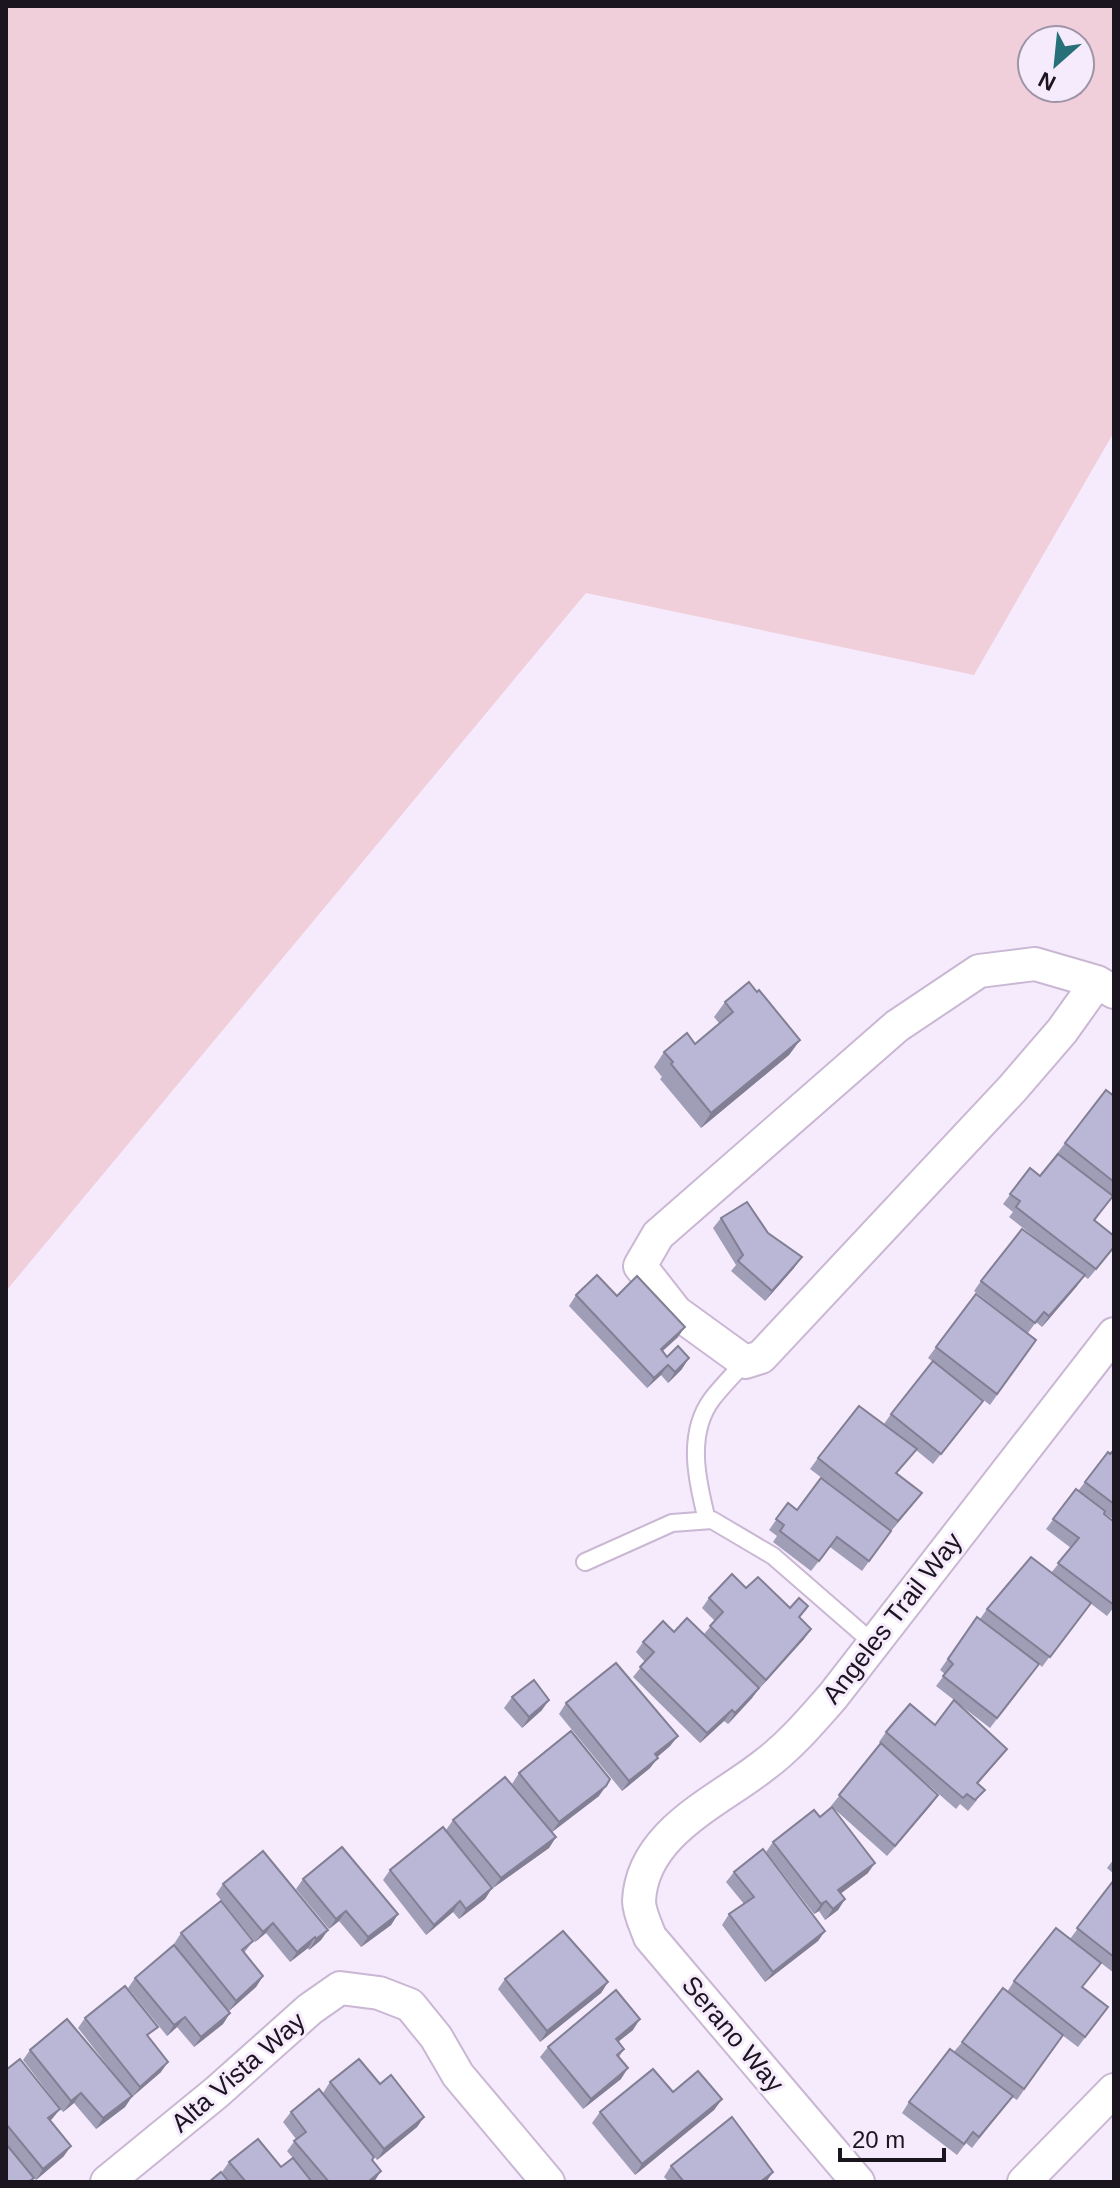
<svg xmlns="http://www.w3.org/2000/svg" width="1120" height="2188" viewBox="0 0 1120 2188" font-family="Arial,sans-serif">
	<rect width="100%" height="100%" fill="#f6ebfd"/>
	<path fill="#f0cfdb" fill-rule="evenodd" d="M 6,6 L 1114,6 L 1114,432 L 974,675 L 586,593 L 6,1291 ZM 1032,40 L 1080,40 L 1080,88 L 1032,88 Z"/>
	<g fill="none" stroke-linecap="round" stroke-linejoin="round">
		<defs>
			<g id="service">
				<path d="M 707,1520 C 697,1481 686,1434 712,1399 C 722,1386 734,1374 745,1362"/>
				<polyline points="585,1562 672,1523 712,1520 773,1556 873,1643"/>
			</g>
			<g id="minor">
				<polyline points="1097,982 1062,1031 1012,1089 761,1357 745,1362 676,1312 640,1266 658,1235 897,1026 979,971 1035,964 1097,982 1114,992"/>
				<polyline points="107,2182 217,2092 310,2009 340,1988 379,1993 410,2005 436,2037 458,2075 548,2182"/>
				<path d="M 858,2182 L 650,1937 C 646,1926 639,1912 639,1901 C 642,1833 717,1802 763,1766 C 790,1746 811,1721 833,1696 L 1114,1334"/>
				<polyline points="1024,2182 1114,2090"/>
			</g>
		</defs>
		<use href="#service" stroke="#c9b7d4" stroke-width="20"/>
		<use href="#minor" stroke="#c9b7d4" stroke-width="36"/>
		<use href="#service" stroke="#fff" stroke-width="16"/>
		<use href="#minor" stroke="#fff" stroke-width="32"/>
	</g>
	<g fill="#a09db7">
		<polygon points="725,1002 800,1040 789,1055 701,1128 660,1079 662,1077 654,1067 664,1052 695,1044 719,1023 714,1017"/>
		<polygon points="1114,1096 1114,1193 1095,1221 1114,1236 1114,1248 1088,1279 1084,1276 1077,1286 1042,1327 1036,1322 1028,1333 1036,1340 990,1405 928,1358 936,1347 1003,1314 974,1291 981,1281 1061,1258 1009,1217 1013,1212 1003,1204 1030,1168 1040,1176 1065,1143"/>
		<polygon points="721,1218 768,1233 794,1268 765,1301 731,1271 736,1265 713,1228"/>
		<polygon points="576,1295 617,1296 678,1337 662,1351 682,1369 668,1383 661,1375 647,1388 569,1306"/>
		<polygon points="983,1401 933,1464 916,1450 897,1473 914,1503 891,1531 862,1571 830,1547 811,1571 773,1542 777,1536 769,1530 788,1503 797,1510 838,1490 810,1469 818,1458 884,1424 891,1414"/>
		<polygon points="1114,1450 1114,1520 1104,1513 1104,1514 1114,1522 1114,1607 1107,1616 1090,1603 1042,1667 1039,1664 990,1728 955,1701 1007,1749 999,1759 978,1783 977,1800 968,1811 960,1804 956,1809 909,1768 938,1795 887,1856 831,1806 881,1744 879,1742 886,1732 935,1725 954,1700 936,1686 945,1674 940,1670 977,1617 980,1619 987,1609 1051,1573 1071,1548 1046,1529 1076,1489 1078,1491 1085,1482"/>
		<polygon points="746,1588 800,1618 804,1639 758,1690 752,1698 728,1724 724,1721 700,1743 633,1677 645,1662 636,1652 643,1642 674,1632 704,1634 715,1621 702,1608 709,1598"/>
		<polygon points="512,1697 542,1710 522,1728 504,1708"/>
		<polygon points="566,1703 678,1736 670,1746 657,1757 650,1768 622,1791 559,1714"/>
		<polygon points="519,1773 599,1796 552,1832 556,1837 549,1848 493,1888 446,1830 453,1820 548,1828 512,1784"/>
		<polygon points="773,1842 868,1873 841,1893 845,1899 838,1910 825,1920 819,1911 814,1914 766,1852"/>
		<polygon points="1114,1859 1114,1874 1107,1868"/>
		<polygon points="390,1870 492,1888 485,1899 459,1919 453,1912 426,1935 383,1880"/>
		<polygon points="734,1872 825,1931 818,1941 765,1982 722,1925 729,1914 744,1904 726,1882"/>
		<polygon points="303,1879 398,1914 391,1925 361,1947 339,1921 329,1929 296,1889"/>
		<polygon points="1114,1880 1114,1973 1075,1943 1083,1988 1108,2007 1078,2047 1062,2035 1017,2100 1012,2097 972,2148 966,2143 957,2155 902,2113 909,2102 1007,1992 1014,1981 1070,1939"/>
		<polygon points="223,1884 328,1930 321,1940 309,1950 308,1948 290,1962 266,1933 255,1942 216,1894"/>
		<polygon points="181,1933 253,1941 244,1953 263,1976 256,1987 229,2011 230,2013 223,2024 194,2047 177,2027 167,2036 128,1988 135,1978 216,1996 174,1944"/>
		<polygon points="505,1979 608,1982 601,1993 540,2042 498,1989"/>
		<polygon points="85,2018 149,2038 161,2072 132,2097 125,2107 96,2129 74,2103 63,2112 23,2060 30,2050 129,2093 78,2028"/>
		<polygon points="633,2030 619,2041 624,2049 619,2057 621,2079 583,2109 540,2057 548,2047"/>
		<polygon points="6,2070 60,2109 50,2121 64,2156 36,2180 6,2143"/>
		<polygon points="330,2082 424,2117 417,2127 377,2160 323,2093"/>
		<polygon points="673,2092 722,2099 714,2110 635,2175 592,2123 600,2112"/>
		<polygon points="291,2112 374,2157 372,2160 374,2182 313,2182 287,2151 296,2139 283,2122"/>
		<polygon points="229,2162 281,2167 312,2182 230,2182 222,2172"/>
		<polygon points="671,2166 773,2172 766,2182 669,2182 664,2177"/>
	</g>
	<g fill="#827f95">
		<polygon points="800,1040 789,1055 701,1128 711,1113"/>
		<polygon points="802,1257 794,1268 765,1301 772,1291"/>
		<polygon points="1085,1275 1077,1286 1042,1327 1049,1316"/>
		<polygon points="685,1327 678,1337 653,1360 661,1349"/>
		<polygon points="689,1358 682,1369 668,1383 675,1372"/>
		<polygon points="668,1365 661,1375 647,1388 654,1378"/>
		<polygon points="922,1493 914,1503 890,1532 898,1521"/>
		<polygon points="811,1629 804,1639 758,1690 766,1680"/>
		<polygon points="759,1688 752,1698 728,1724 735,1713"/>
		<polygon points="549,1700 542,1710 522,1728 529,1717"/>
		<polygon points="732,1710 724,1721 700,1743 707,1733"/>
		<polygon points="678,1736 670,1746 648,1765 655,1754"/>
		<polygon points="1007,1749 999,1759 970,1793 977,1783"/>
		<polygon points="658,1758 650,1768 622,1791 629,1781"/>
		<polygon points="606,1786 599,1796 552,1832 559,1822"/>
		<polygon points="938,1795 931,1805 887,1856 895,1846"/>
		<polygon points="556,1837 549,1848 493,1888 501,1878"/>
		<polygon points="875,1863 868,1873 831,1901 838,1890"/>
		<polygon points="492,1888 485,1899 459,1919 466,1909"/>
		<polygon points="845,1899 838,1910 825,1920 833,1909"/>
		<polygon points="460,1901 453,1912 426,1935 434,1925"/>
		<polygon points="826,1901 819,1911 814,1914 821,1904"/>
		<polygon points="346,1911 339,1921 329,1929 336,1919"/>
		<polygon points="398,1914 391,1925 361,1947 368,1937"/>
		<polygon points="273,1923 266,1933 255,1942 263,1932"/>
		<polygon points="328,1930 321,1940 309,1950 316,1939"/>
		<polygon points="825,1931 818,1941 765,1982 773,1972"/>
		<polygon points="315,1937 308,1948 290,1962 297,1952"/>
		<polygon points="263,1976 256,1987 229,2011 236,2001"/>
		<polygon points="608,1982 601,1993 540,2042 547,2031"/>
		<polygon points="230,2013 223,2024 194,2047 201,2037"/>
		<polygon points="185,2017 177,2027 167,2036 174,2025"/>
		<polygon points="640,2019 633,2030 609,2049 616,2039"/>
		<polygon points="168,2062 161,2072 132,2097 140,2087"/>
		<polygon points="628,2068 621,2079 583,2109 591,2099"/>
		<polygon points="81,2093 74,2103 63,2112 71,2101"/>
		<polygon points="132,2096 125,2107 96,2129 103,2118"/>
		<polygon points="722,2099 714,2110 635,2175 642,2164"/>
		<polygon points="60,2109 52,2119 41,2128 48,2118"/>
		<polygon points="424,2117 417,2127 377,2160 384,2149"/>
		<polygon points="71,2146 64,2156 36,2180 43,2169"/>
		<polygon points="381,2171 374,2182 368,2182"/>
		<polygon points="773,2172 766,2182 760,2182"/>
	</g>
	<g fill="#bab6d5" stroke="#827f95" stroke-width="2">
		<polygon points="749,982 757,992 759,990 800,1040 711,1113 671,1064 673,1062 664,1052 687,1033 695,1044 733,1012 725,1002"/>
		<polygon points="1106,1090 1114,1096 1114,1182 1065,1143"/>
		<polygon points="1058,1154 1113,1196 1094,1220 1114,1236 1114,1247 1096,1269 1016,1207 1020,1201 1010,1194 1030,1168 1040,1176"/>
		<polygon points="747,1202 768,1233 802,1257 772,1291 738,1261 743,1255 721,1218"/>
		<polygon points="1022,1229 1085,1275 1049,1316 1044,1312 1035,1323 981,1281"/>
		<polygon points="597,1275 617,1296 637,1276 685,1327 661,1349 667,1357 678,1346 689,1358 675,1372 668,1365 654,1378 576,1295"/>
		<polygon points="976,1294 1036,1340 997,1394 936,1347"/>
		<polygon points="933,1361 983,1401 941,1454 891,1414"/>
		<polygon points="859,1406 917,1449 896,1473 922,1493 898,1521 818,1458"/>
		<polygon points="1114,1450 1114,1504 1085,1482 1108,1452 1110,1454"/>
		<polygon points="821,1478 891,1531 869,1561 837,1537 819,1561 780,1531 784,1525 776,1519 788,1503 797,1510"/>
		<polygon points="1076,1489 1105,1511 1104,1514 1114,1522 1114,1605 1058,1563 1079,1538 1053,1519"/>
		<polygon points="1031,1557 1091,1603 1050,1657 987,1609"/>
		<polygon points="732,1574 746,1588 758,1577 790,1608 799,1598 808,1606 799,1617 811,1629 766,1680 710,1626 723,1612 709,1598"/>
		<polygon points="977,1617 1039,1664 997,1718 943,1676 953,1664 948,1659"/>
		<polygon points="687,1618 759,1688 735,1713 732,1710 707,1733 640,1667 654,1652 643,1642 663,1621 674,1632"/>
		<polygon points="616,1663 678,1736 655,1754 658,1758 629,1781 566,1703"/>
		<polygon points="534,1680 549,1700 529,1717 512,1697"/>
		<polygon points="954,1700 1007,1749 977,1783 985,1790 975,1800 967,1794 963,1798 886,1732 910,1704 935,1725"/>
		<polygon points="571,1731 610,1779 606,1786 559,1822 519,1773"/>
		<polygon points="881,1743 938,1795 895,1846 839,1795"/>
		<polygon points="505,1777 556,1837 501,1878 453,1820"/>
		<polygon points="832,1807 875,1863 838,1890 845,1899 833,1909 826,1901 821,1904 773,1842 814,1810 820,1817"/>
		<polygon points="443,1827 492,1888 466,1909 460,1901 434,1925 390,1870"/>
		<polygon points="342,1847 398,1914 368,1937 346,1911 336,1919 303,1879"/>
		<polygon points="763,1849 825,1931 773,1972 729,1914 754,1897 734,1872"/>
		<polygon points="263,1851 328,1930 316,1939 315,1937 297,1952 273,1923 263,1932 223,1884"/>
		<polygon points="1114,1880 1114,1957 1077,1928"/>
		<polygon points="221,1901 253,1941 242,1950 263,1976 236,2001 181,1933"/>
		<polygon points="1056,1928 1101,1963 1082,1987 1108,2007 1085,2037 1014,1981"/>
		<polygon points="563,1931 608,1982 547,2031 505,1979"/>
		<polygon points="174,1945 230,2013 201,2037 185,2017 174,2025 135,1978"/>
		<polygon points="125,1986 158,2027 147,2035 168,2062 140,2087 85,2018"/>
		<polygon points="1003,1988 1063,2035 1024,2089 962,2042"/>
		<polygon points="616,1990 640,2019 616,2039 624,2049 617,2055 628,2068 591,2099 548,2047"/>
		<polygon points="67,2019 132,2096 103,2118 81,2093 71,2101 30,2050"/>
		<polygon points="950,2049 1013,2096 979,2137 973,2132 964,2144 909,2102"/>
		<polygon points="20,2059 60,2109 48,2118 71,2146 43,2169 6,2124 6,2070"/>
		<polygon points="359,2059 380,2084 391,2075 424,2117 384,2149 330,2082"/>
		<polygon points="653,2069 673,2092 698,2071 722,2099 642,2164 600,2112"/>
		<polygon points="319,2089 374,2157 372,2160 381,2171 368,2182 329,2182 294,2141 306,2132 291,2112"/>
		<polygon points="732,2117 773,2172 760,2182 684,2182 671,2166"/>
		<polygon points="258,2139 281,2167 293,2158 312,2182 246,2182 229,2162"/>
		<polygon points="6,2144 34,2178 28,2182 6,2182"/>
		<polygon points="221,2172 229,2182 209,2182"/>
	</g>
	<g text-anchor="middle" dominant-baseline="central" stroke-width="6" stroke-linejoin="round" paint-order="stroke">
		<g font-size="26" fill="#1b151f" stroke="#f6ebfd">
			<text transform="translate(892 1618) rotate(-52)">Angeles Trail Way</text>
			<text transform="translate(733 2034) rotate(50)">Serano Way</text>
			<text transform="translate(238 2072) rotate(-41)">Alta Vista Way</text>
		</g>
	</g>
	<rect width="1120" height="2188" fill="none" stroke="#1b151f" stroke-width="16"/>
	<g transform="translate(1056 64) rotate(207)"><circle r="38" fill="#f6ebfd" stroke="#9e95a4" stroke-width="2"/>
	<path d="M0-6L14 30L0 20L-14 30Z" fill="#277079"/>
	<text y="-12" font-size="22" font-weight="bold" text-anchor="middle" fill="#1b151f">N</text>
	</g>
	<path d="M840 2148v12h104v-12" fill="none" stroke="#1b151f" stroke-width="4"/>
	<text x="852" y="2148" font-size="24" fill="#1b151f" stroke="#f6ebfd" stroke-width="6" paint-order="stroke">20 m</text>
</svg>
